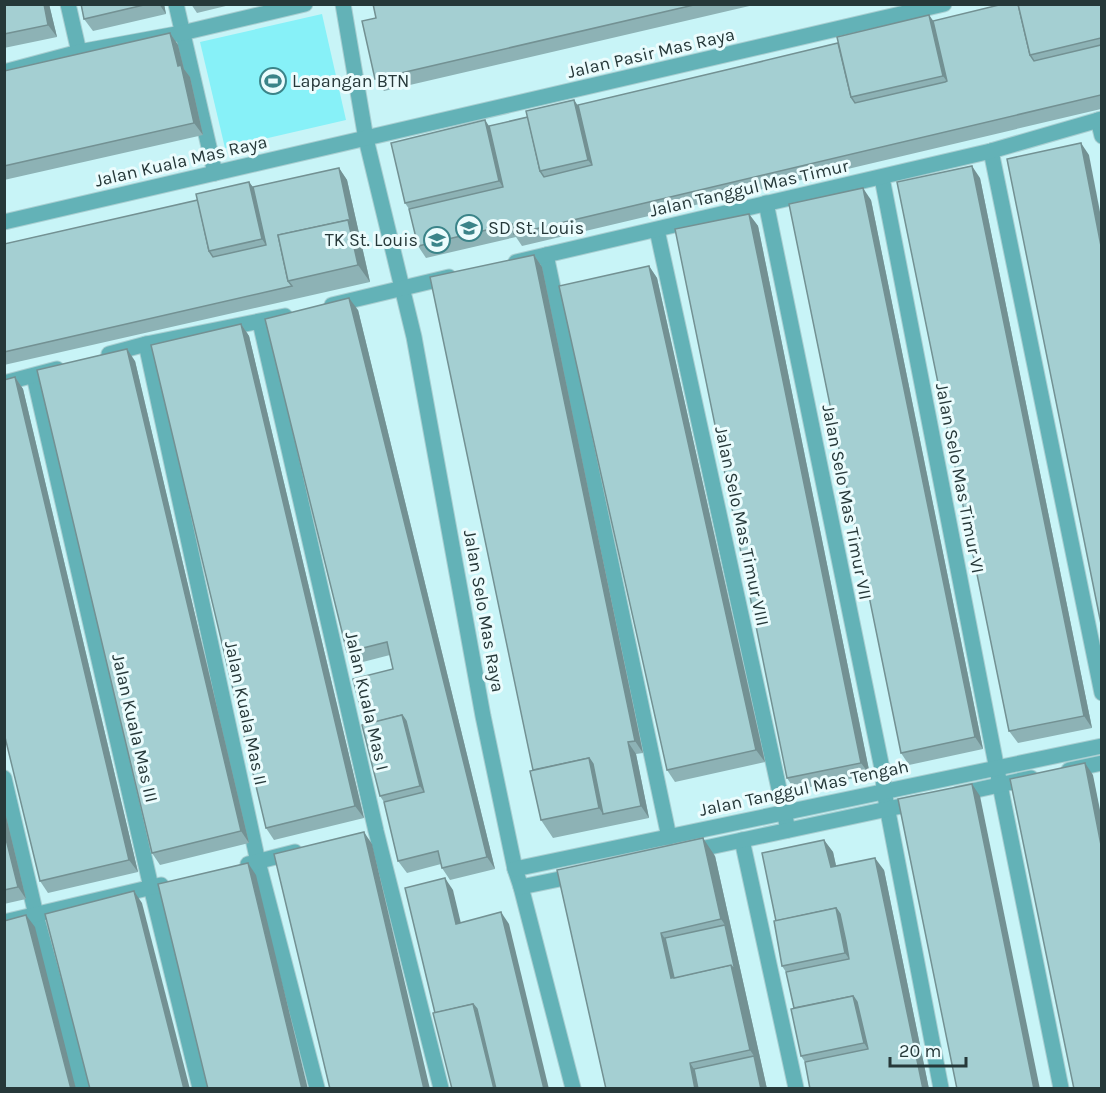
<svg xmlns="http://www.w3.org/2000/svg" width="1106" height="1093" viewBox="0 0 1106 1093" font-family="Karla,sans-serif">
	<rect width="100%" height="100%" fill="#c8f4f7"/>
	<polygon fill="#87f1f8" points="322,14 346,120 225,148 200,42"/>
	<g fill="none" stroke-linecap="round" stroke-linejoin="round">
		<defs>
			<g id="minor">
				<polyline points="68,4 79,52"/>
				<polyline points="176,4 215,173"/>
				<polyline points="343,4 366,139 414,337 483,716 515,869 521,887 573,1088"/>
				<polyline points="4,72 79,52 182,33 305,4"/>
				<polyline points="1098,120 1102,136"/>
				<polyline points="991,151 1102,693"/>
				<polyline points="882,178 1000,785 1061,1088"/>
				<polyline points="766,203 883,773 884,791 941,1088"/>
				<polyline points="657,230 788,830"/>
				<polyline points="546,255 669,837"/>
				<polyline points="516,262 991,151 1102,119"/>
				<polyline points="332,305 449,277"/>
				<polyline points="260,322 376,831 441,1088"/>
				<polyline points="146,344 258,862 317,1088"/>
				<polyline points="109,354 146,344 285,316"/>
				<polyline points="34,376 151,887 200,1088"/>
				<polyline points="4,383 57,369"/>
				<polyline points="1069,770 1102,763"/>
				<polyline points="4,778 36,915 83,1088"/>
				<polyline points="958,794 1031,778"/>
				<polyline points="742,840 796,1088"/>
				<polyline points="691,851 920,802"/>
				<polyline points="248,864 295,852"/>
				<polyline points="515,869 1102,746"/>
				<polyline points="521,887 579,875"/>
				<polyline points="4,922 161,885"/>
			</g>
			<polyline id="tertiary" points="4,222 944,4"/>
		</defs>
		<use href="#minor" stroke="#a8ced1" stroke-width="17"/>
		<use href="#tertiary" stroke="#a8ced1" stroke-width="17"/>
		<use href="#minor" stroke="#63b2b7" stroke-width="15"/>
		<use href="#tertiary" stroke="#63b2b7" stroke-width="15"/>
	</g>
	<g fill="#8db2b5">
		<polygon points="4,4 49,4 57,37 4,48"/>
		<polygon points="81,4 164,4 166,14 93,31 84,19"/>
		<polygon points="191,4 234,4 197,13"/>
		<polygon points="373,4 758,4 384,91 375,79 376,18"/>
		<polygon points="1101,4 1101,109 522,246 516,237 426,258 418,246 409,209 405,203 489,126 933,21"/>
		<polygon points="170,33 178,45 184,69 190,77 203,135 4,180 4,71"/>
		<polygon points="339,168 347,180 370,282 4,365 4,244 198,200 249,182 253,187"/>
		<polygon points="980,178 1092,728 1018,743 1009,731"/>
		<polygon points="871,200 983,749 909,765 901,753"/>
		<polygon points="749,214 758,226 870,775 795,790 787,778"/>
		<polygon points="534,255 542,267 643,753 636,754 649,818 553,838 541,820 533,770"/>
		<polygon points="649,266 657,278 765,762 675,782 667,770"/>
		<polygon points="358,310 495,869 450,880 442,868 441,864 407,873 398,861 384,802 380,796 365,725 393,669 390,655 355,664 347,652"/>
		<polygon points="241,324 249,336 364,818 274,840 266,828"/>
		<polygon points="135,361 249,843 160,865 152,853"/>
		<polygon points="15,377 23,389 138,872 48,893 40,881"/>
		<polygon points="4,808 26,899 4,904"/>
		<polygon points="824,840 833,852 836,866 884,870 929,1089 805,1062 801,1056 794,1008 786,972 782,966 776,921"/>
		<polygon points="715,856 767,1089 606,1089 557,870"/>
	</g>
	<g fill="#739193">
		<polygon points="44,4 49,4 57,37 48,25"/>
		<polygon points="159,4 164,4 166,14"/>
		<polygon points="929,15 942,33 956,93 943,76"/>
		<polygon points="170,33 178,45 184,69 190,77 203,135 194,123 178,66"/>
		<polygon points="574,100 586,117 601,177 588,160"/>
		<polygon points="485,120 497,138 511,199 499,181"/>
		<polygon points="1081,143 1089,155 1101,217 1101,246"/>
		<polygon points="972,166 980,178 1092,728 1084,716"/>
		<polygon points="339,168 347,180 370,282 358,265 348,220"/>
		<polygon points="249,182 262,199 274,257 262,239"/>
		<polygon points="863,188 871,200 983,749 975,737"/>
		<polygon points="749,214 758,226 870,775 861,763"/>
		<polygon points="534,255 542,267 643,753 635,741"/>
		<polygon points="649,266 657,278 765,762 756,750"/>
		<polygon points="349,298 358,310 495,869 487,857"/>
		<polygon points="241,324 249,336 364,818 355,806"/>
		<polygon points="127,349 135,361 249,843 241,831"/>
		<polygon points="15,377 23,389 138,872 129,860"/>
		<polygon points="402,715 414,733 432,804 420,786"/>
		<polygon points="628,742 636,754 649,818 641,806"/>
		<polygon points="589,758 601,776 603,814 599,808"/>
		<polygon points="1085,763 1093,775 1101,815 1101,845"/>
		<polygon points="972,784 980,796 1040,1089 1034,1089"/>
		<polygon points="4,808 26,899 18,887 4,831"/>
		<polygon points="364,832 372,844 430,1089 424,1089"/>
		<polygon points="703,838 715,856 767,1089 761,1089 754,1056 750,1050 731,965 725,925 721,919"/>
		<polygon points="824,840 833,852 839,879 831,867"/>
		<polygon points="875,858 884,870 929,1089 923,1089"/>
		<polygon points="248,863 256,875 308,1089 302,1089"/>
		<polygon points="445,878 453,890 464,936 456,924"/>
		<polygon points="134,891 142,903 190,1089 184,1089"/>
		<polygon points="836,908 849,926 858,971 845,953"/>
		<polygon points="501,912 509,924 549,1089 544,1089"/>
		<polygon points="26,915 35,927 76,1089 71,1089"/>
		<polygon points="661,933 673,950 680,983 671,978"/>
		<polygon points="853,996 866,1014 876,1061 864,1043"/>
		<polygon points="473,1004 485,1021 502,1089 494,1089"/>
		<polygon points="690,1063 702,1081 704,1089 695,1089"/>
	</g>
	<g fill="#a4cfd2" stroke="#739193" stroke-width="1.5">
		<polygon points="4,4 44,4 48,25 4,34"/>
		<polygon points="81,4 148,4 84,19"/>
		<polygon points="373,4 698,4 375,79 362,21 376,18"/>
		<polygon points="1003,4 1018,4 1030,55 1034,61 1101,45 1101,95 514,234 512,224 418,246 409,209 503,187 489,126 528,117 540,171 544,177 592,165 578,105 751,64 838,43 851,97 855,103 945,82 947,81 933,21"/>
		<polygon points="1018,4 1101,4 1101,38 1030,55"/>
		<polygon points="929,15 943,76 851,97 837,37"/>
		<polygon points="170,33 178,66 181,65 194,123 4,166 4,71"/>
		<polygon points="574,100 588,160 540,171 526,111"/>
		<polygon points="485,120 499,181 405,203 391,143"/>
		<polygon points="1081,143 1101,246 1101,624 1007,159"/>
		<polygon points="972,166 1084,716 1009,731 897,182"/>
		<polygon points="339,168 351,225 348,220 278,235 288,281 292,286 4,352 4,244 198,200 209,251 213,257 266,245 253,187"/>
		<polygon points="249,182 262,239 209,251 196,194"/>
		<polygon points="863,188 975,737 901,753 789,204"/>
		<polygon points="749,214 861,763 787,778 675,229"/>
		<polygon points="348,220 358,265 288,281 278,235"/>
		<polygon points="534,255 635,741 628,742 641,806 603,814 593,764 589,758 533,770 430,277"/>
		<polygon points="649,266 756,750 667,770 559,286"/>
		<polygon points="349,298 487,857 442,868 438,851 398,861 384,802 424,792 406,721 402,715 365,725 353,679 393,669 387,642 347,652 265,319"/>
		<polygon points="241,324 355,806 266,828 151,345"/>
		<polygon points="127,349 241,831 152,853 37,370"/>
		<polygon points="15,377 129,860 40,881 4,733 4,380"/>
		<polygon points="402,715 420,786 380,796 362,725"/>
		<polygon points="589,758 599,808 541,820 530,771"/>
		<polygon points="1085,763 1101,845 1101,1089 1074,1089 1010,779"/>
		<polygon points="972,784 1034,1089 957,1089 898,799"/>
		<polygon points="4,831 18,887 4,890"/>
		<polygon points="364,832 424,1089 330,1089 274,854"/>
		<polygon points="703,838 721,919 661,933 671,978 731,965 750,1050 690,1063 695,1089 606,1089 557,870"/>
		<polygon points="824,840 831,867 875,858 923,1089 810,1089 805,1062 868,1049 857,1002 853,996 794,1008 786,972 849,959 846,942 840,914 836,908 776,921 762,853"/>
		<polygon points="248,863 302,1089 208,1089 158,884"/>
		<polygon points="445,878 456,924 501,912 544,1089 496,1089 477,1009 473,1004 435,1013 405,888"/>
		<polygon points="134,891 184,1089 90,1089 45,914"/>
		<polygon points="836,908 845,953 782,966 774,921"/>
		<polygon points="26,915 71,1089 4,1089 4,921"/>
		<polygon points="725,925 735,971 731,965 674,978 665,938"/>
		<polygon points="853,996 864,1043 801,1056 791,1009"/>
		<polygon points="473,1004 494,1089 452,1089 433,1013"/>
		<polygon points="754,1056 761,1089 698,1089 694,1069"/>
	</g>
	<defs>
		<symbol id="stadium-ring" viewBox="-11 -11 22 22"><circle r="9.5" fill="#ebfcfd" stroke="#3b8489" stroke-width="1.5"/><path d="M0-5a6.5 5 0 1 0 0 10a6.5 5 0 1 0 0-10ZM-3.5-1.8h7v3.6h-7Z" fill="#3b8489"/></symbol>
		<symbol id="school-ring" viewBox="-11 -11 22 22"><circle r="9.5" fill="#ebfcfd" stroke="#3b8489" stroke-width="1.5"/><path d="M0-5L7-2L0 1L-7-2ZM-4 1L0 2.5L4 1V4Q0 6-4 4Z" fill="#3b8489"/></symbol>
	</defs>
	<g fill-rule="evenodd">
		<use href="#stadium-ring" x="258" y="66" width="30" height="30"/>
		<use href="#school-ring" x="454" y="213" width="30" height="30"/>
		<use href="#school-ring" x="422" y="225" width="30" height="30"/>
	</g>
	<g text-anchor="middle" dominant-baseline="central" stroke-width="6" stroke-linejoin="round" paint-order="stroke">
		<g font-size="18" fill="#263839" stroke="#ebfcfd">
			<text transform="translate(651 53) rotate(-13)">Jalan Pasir Mas Raya</text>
			<text transform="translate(181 161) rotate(-13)">Jalan Kuala Mas Raya</text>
			<text transform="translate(749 188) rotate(-13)">Jalan Tanggul Mas Timur</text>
			<text transform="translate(960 478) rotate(79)">Jalan Selo Mas Timur VI</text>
			<text transform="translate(847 502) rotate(79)">Jalan Selo Mas Timur VII</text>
			<text transform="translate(742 526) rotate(78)">Jalan Selo Mas Timur VIII</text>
			<text transform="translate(484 611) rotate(80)">Jalan Selo Mas Raya</text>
			<text transform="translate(367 701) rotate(77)">Jalan Kuala Mas I</text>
			<text transform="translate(246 713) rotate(78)">Jalan Kuala Mas II</text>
			<text transform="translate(135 728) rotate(77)">Jalan Kuala Mas III</text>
			<text transform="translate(804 788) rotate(-12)">Jalan Tanggul Mas Tengah</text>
		</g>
		<g font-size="18" fill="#263839" stroke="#ebfcfd" text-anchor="start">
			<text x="292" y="81">Lapangan BTN</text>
			<text x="488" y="228">SD St. Louis</text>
			<text x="418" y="240" text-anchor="end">TK St. Louis</text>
		</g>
	</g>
	<rect width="1106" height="1093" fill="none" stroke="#263839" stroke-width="12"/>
	<path d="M890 1057v9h76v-9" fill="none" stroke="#263839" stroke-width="3"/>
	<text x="899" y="1057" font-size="18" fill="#263839" stroke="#ebfcfd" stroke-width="4.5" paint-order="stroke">20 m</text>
</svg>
